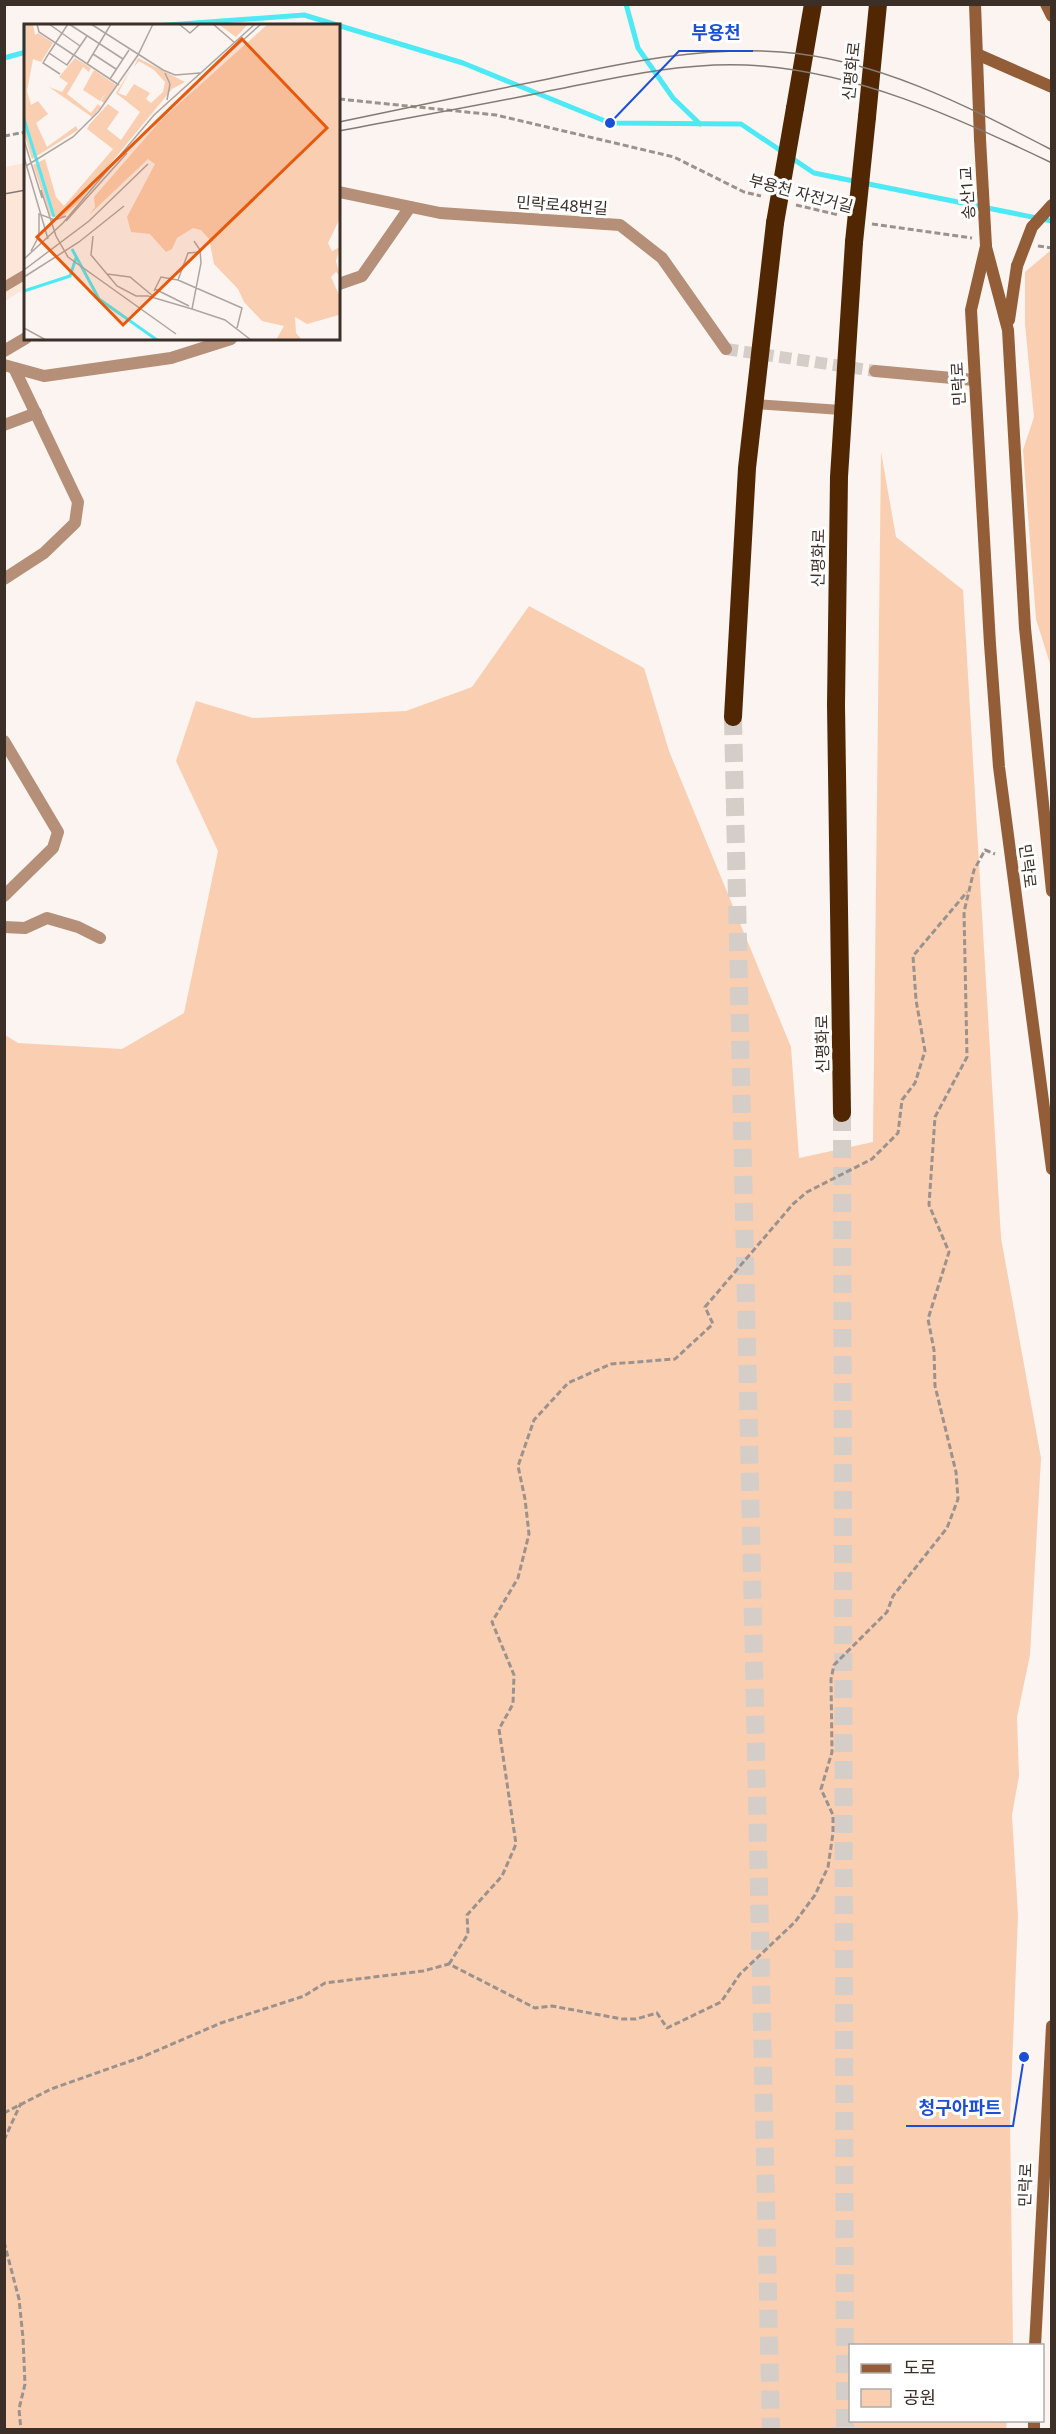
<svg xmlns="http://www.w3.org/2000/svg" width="1056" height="2434" viewBox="0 0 1056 2434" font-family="'Noto Sans','Noto Sans KR',sans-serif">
	<rect width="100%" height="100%" fill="#fbf4f0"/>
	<polygon fill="#fde6d7" points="25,163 25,288 5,301 5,167"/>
	<g fill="#faceb1">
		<polygon points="1051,250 1051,667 1036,619 1023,450 1034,417 1025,324 1025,272"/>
		<polygon points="881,452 896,537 963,590 1001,1238 1041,1458 1030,1655 1017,1717 1019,1776 1012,1815 1018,1915 1010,2119 1013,2345 850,2346 850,2420 1007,2421 1006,2429 5,2429 5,1035 18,1043 122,1049 184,1013 218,851 176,761 196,701 253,718 406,711 472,687 529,606 644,668 669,751 791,1047 799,1158 873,1142"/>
	</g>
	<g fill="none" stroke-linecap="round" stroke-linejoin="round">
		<g stroke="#4deaf5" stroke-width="5">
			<polyline points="626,4 638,48 673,98 700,124"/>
			<polyline points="154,26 304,15 463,63 610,123 741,124 814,173 1052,221"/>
			<polyline points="4,58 26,52"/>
		</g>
		<polyline stroke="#d5cdc8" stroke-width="12" stroke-dasharray="12 6" stroke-linecap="butt" points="726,349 875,371"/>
		<g stroke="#d5cdc8" stroke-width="18" stroke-dasharray="18 9" stroke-linecap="butt">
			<polyline points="733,717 771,2430"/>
			<polyline points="842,1113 845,2430"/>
		</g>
		<g stroke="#9c928d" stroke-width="3" stroke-dasharray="6 3" stroke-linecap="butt">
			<polyline points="339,99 496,115 674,157 744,192 761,196"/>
			<polyline points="4,136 26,132"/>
			<polyline points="796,205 839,215"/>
			<polyline points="872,224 972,238"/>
			<polyline points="1038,246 1052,248"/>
			<polyline points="449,1964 468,1934 467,1915 502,1876 516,1844 499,1729 513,1704 514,1675 492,1622 518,1578 529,1534 525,1499 518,1466 534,1420 568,1383 611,1364 675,1359 713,1324 705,1307 793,1204 807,1192 872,1159 898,1133 902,1100 915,1083 925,1051 916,1000 913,956 967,892"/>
			<polyline points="4,2113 51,2089 142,2057 221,2023 304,1996 325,1983 423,1971 449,1964 535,2008 552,2006 622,2019 636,2019 657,2013 667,2028 721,2002 740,1974 795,1922 815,1895 828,1867 833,1833 833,1815 821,1789 832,1752 831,1679 834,1665 887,1612 893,1596 947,1528 958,1499 956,1472 935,1386 934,1350 928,1319 949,1252 929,1205 935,1117 967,1057 964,912 974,870 985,850 995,854"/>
			<polyline points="4,2140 21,2103"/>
			<polyline points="4,2242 19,2299 23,2338 25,2384 19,2409 21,2430"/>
		</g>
		<g stroke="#b58f77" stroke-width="10">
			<polyline points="4,287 26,274"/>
			<polyline points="754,404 841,410"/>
		</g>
		<g stroke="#b58f77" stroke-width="12">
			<polyline points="339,192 440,213 620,225 662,258 726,349"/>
			<polyline points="339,284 362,276 410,207"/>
			<polyline points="4,351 26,338"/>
			<polyline points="4,365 44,376 171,358 231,339"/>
			<polyline points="875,371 974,380"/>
			<polyline points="4,425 36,413"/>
			<polyline points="4,579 44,553 75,523 78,502 14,368"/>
			<polyline points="4,741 58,832 53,848 4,896"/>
			<polyline points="4,927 25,928 47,918 78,927 100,938"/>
		</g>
		<g stroke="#935d38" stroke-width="12">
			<polyline points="975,4 980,139"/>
			<polyline points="1046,4 1052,16"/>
			<polyline points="979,55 1052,87"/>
			<polyline points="986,246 971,310 990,644 999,767 1052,1169"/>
			<polyline points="986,247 1008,330 1025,628 1052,891"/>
			<polyline points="1009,320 1017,266"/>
			<polyline points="1035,2346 1052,2026"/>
			<polyline points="1034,2430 1034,2420"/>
		</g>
		<g stroke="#512703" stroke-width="18">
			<polyline points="795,108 813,4"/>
			<polyline points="867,117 878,4"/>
			<polyline points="733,717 747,468 775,223"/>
			<polyline points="842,1113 836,705 839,477 854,242"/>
		</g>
		<g stroke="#847a75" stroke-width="1.5">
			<path d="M 339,122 C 409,107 478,93 548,79 C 624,63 702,46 781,52 C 877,59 967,106 1052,150"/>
			<path d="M 339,131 C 407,118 476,106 544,92 C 610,79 679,62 746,65 C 854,70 956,117 1052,163"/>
			<polyline points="4,194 26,190"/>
		</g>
		<g stroke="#935d38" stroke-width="12">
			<polyline points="980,139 986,246"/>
			<polyline points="1017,266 1032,227 1052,205"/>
		</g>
		<g stroke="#512703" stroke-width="18">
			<polyline points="775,223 795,108"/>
			<polyline points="854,242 867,117"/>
		</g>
	</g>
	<g text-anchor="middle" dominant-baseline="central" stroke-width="6" stroke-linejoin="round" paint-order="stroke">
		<g font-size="16" fill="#3b2f28" stroke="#fff">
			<text transform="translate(851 71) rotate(-84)">신평화로</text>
			<text transform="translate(801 193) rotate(15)">부용천 자전거길</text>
			<text transform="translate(967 193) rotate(-93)">송산1교</text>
			<text transform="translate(562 205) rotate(4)">민락로48번길</text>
			<text transform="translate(958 384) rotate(-93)">민락로</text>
			<text transform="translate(818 558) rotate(-89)">신평화로</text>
			<text transform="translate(1028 866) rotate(83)">민락로</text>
			<text transform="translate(822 1044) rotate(-91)">신평화로</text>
			<text transform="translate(1025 2185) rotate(-88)">민락로</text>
		</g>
	</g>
	<g transform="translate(24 24)">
		<rect width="316" height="316" fill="#fbf4f0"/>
		<path d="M 0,0 L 9,0 L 11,11 L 14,9 L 29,19 L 17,38 L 9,35 L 3,67 L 7,81 L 14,77 L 24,90 L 12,99 L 23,123 L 52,102 L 54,106 L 8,135 L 0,110 ZM 194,0 L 224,0 L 212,13 ZM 244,0 L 316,0 L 316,194 L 304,219 L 308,227 L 316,223 L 312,237 L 316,252 L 312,248 L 307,253 L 316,273 L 316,287 L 315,291 L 283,300 L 271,293 L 272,309 L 278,316 L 252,316 L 260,302 L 238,297 L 220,278 L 214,265 L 190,240 L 185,215 L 177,206 L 169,204 L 153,214 L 148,225 L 142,228 L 126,210 L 107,208 L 103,193 L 131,140 L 124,135 L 65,191 L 71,183 L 70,173 L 137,96 ZM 51,34 L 67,44 L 65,48 L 59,43 L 43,70 L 67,89 L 74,80 L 77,83 L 68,93 L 25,63 L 38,68 L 44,59 L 35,53 ZM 114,34 L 161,58 L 148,65 L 54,179 L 38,193 L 26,192 L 9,141 L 21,135 L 32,173 L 40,182 L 89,125 L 63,105 L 65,101 L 84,80 L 95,88 L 83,105 L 97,116 L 116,88 L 92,69 L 107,45 L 94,69 L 102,72 L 110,60 L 126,69 L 122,75 L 127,79 L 139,68 L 141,58 L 130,46 L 115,37 L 110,43 ZM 70,46 L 92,61 L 80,79 L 77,77 L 83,67 L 76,77 L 59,66 Z" fill="#faceb1"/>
		<path fill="none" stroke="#4deaf5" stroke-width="3" d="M 0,30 L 0,0M 0,95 L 30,193M 48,225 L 75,275 L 133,316M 0,267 L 46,252 L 52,234"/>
		<path fill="none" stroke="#aea5a0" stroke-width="1.5" d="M 13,0 L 15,8 L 95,61M 25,0 L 56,22M 44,0 L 25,29 L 43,41 L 63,12M 45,0 L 99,35M 67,0 L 139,46M 155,0 L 166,9 L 176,0M 189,0 L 211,19M 25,29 L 19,39 L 36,50M 69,30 L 92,45M 63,40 L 87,0M 139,46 L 151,51 L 176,49M 141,49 L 146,60 L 143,76M 180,51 L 237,0M 86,55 L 105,26M 0,116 L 18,174M 0,133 L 24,215M 2,142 L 49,113 L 75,87 L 114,31 L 129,0M 17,166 L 32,212 L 44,233 L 152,310M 42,197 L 103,129M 69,212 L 67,231 L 93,262 L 112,272 L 124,272 L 168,285M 170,217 L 176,226 L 177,239 L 168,285 L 201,296 L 227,316M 7,227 L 15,212 L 15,190 L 31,196 L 42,192M 177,228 L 164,229 L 154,256 L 218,284 L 213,304M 0,235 L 39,199 L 130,91 L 231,0M 0,246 L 65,197 L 124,140M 83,250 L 106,253 L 130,273M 0,253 L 55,218 L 100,182M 131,265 L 165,282M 130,267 L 137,253 L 154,256M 0,304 L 22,316"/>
		<path fill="#e8590c" fill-opacity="0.15" stroke="#e8590c" stroke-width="3" d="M 218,15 L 303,104 L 99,301 L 13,213 Z"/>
		<rect width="316" height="316" fill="none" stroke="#3b2f28" stroke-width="3"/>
	</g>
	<path fill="none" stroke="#1d4ed8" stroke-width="2" d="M610 123L679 51H753M1024 2057L1013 2126H906"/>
	<g fill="#1d4ed8" stroke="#fff" stroke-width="2">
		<circle cx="610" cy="123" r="6"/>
		<circle cx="1024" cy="2057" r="6"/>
	</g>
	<g font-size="18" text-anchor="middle" font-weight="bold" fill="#1d4ed8" stroke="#fff" stroke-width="6" stroke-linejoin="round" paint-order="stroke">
		<text x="716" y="39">부용천</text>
		<text x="960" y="2114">청구아파트</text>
	</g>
	<rect width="1056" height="2434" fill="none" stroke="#3b2f28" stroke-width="12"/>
	<rect x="849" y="2344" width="195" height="78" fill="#ffffff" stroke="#b1aca9" stroke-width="1.5"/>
	<rect x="861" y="2364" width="30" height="9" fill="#935d38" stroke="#b1aca9" stroke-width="1.5"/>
	<text x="903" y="2374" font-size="18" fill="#3b2f28">도로</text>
	<rect x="861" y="2389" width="30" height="18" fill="#faceb1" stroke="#b1aca9" stroke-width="1.5"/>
	<text x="903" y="2404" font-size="18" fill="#3b2f28">공원</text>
</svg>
